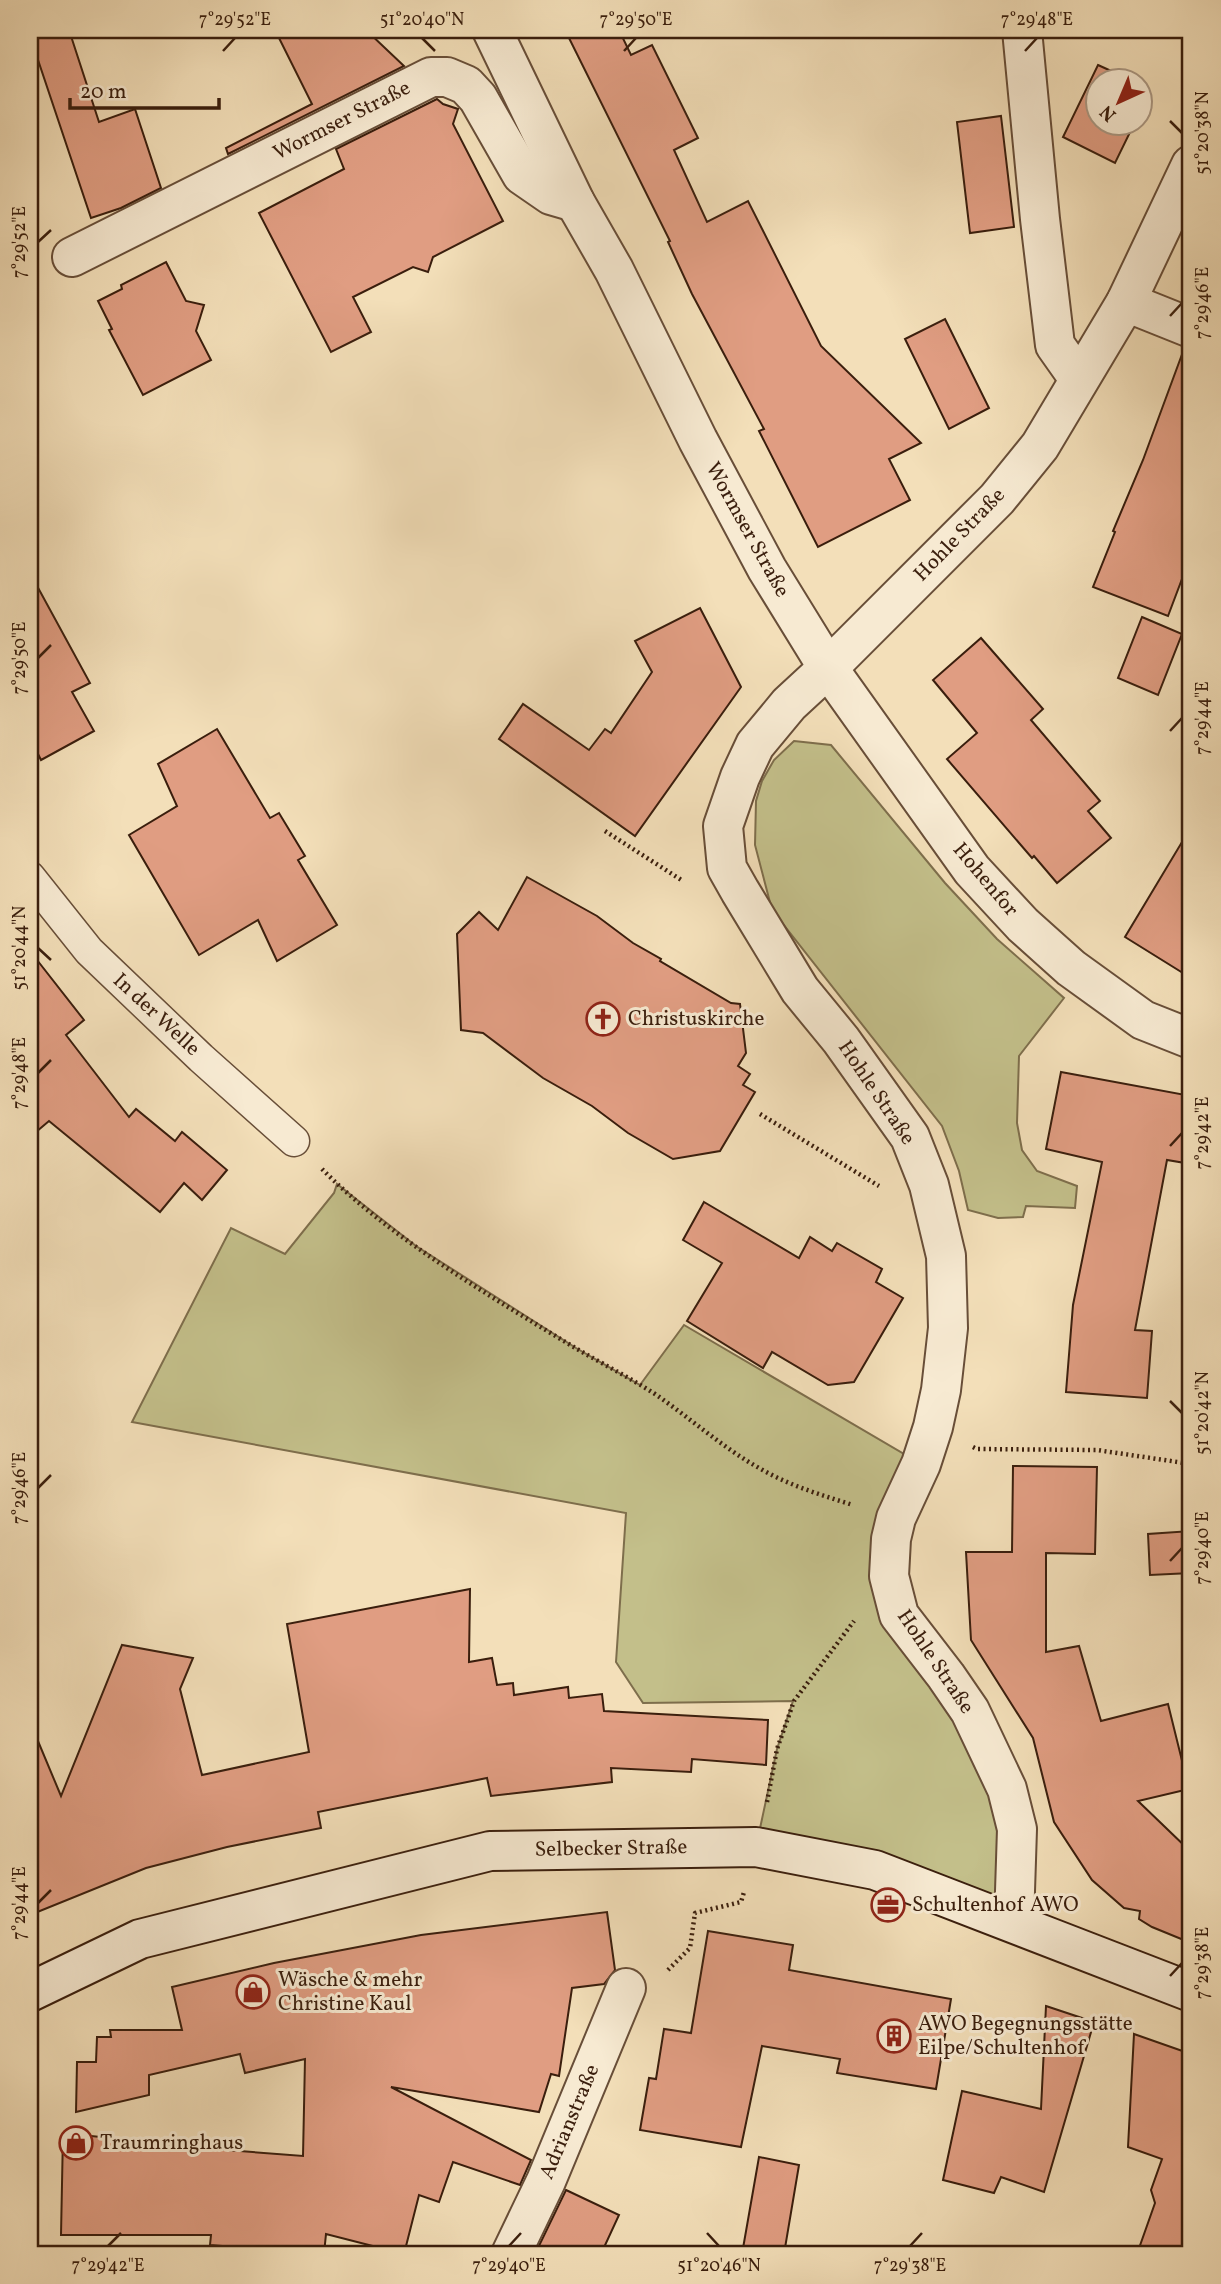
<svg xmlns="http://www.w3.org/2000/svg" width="1221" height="2284" viewBox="0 0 1221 2284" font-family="Vollkorn,serif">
	<rect width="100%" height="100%" fill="#f3dfb9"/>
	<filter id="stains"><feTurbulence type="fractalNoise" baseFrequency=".00286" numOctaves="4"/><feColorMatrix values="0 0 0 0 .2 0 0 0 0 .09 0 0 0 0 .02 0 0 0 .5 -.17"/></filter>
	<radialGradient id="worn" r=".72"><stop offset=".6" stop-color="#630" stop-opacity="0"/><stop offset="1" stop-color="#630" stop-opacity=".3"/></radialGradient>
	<g fill="#c3bf8a" stroke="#7e6e4c" stroke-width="2">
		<polygon points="794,741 831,745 945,883 997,939 1064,998 1019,1056 1017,1123 1022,1150 1037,1171 1077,1186 1075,1208 1026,1206 1023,1217 998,1218 968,1210 959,1171 942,1126 772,910 755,845 756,801 762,781 774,760"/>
		<polygon points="337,1184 416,1246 576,1348 640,1385 684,1325 921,1464 889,1576 984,1743 1014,1922 756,1847 777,1749 793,1701 643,1703 616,1662 626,1513 132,1422 231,1228 285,1254 334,1193"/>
	</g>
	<g fill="#e09d82" stroke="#3a1e0d" stroke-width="2">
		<polygon points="30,30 69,30 99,122 135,109 161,188 121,208 91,218 30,36"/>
		<polygon points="275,30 366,30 404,66 228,154 226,148 312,104"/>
		<polygon points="565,30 619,30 631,55 652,45 698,138 674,150 707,222 748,201 821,346 921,443 889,459 910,500 818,547 759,431 764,429 692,294 668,242 670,241"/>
		<polygon points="1098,65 1131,80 1098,80 1098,122 1135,122 1115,163 1063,137"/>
		<polygon points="437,99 443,104 458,109 453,124 503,221 433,257 428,272 413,267 353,297 371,332 331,352 259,213 344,169 336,149"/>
		<polygon points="1001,116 1014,227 970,233 957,122"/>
		<polygon points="166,262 186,301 204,305 196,331 211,360 143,395 109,330 112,329 98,301 122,289 121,285"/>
		<polygon points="945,319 989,408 949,429 905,339"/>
		<polygon points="1184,349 1191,349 1191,555 1168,616 1093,587 1115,532 1113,531 1143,460"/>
		<polygon points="30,573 90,683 72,692 94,731 41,760 30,738"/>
		<polygon points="700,608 741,687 635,836 499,739 523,704 589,750 605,729 611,733 652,672 635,641"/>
		<polygon points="1142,617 1182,634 1158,695 1118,678"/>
		<polygon points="981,638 1043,709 1031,720 1100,801 1088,811 1111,838 1057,883 1034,856 1032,858 947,759 977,733 933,680"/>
		<polygon points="217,729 270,818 279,813 305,856 298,860 337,925 277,961 258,920 199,955 129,835 177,806 158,764"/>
		<polygon points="1191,827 1191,978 1125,937"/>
		<polygon points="527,877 597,916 633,943 661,959 660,961 731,1003 740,1004 746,1053 738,1066 750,1074 743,1085 755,1092 720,1151 673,1159 628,1133 592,1106 543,1078 483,1033 461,1030 457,934 479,912 498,930"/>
		<polygon points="30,951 84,1020 66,1035 129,1117 136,1109 175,1141 182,1132 227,1170 202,1200 184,1183 160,1212 49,1121 30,1137"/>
		<polygon points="1061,1072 1191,1096 1191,1164 1167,1160 1135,1330 1152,1331 1147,1398 1066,1392 1073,1305 1102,1162 1046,1149"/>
		<polygon points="704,1202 799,1258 810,1237 832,1251 837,1243 882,1269 876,1282 903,1298 854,1382 828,1385 772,1352 763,1368 687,1321 722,1263 683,1240"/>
		<polygon points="1013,1466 1097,1467 1095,1554 1046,1553 1046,1652 1079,1646 1101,1721 1168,1704 1189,1789 1138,1801 1191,1852 1191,1943 1152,1927 1139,1919 1140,1911 1124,1908 1092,1880 1054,1822 1033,1738 971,1640 966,1552 1012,1552"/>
		<polygon points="1191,1531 1191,1573 1150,1575 1148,1534"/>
		<polygon points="470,1589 469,1662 492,1658 497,1685 513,1683 514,1695 568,1687 569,1698 602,1694 604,1711 768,1720 766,1765 692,1759 691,1772 611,1768 612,1782 491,1796 487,1778 318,1812 321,1828 227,1847 146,1868 30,1915 30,1722 61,1796 122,1645 193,1658 180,1689 202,1775 309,1752 287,1624"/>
		<polygon points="607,1912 615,1970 604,1984 572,1988 559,2076 551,2074 539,2112 391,2087 531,2160 520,2185 453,2162 439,2202 419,2195 404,2254 326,2234 324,2254 210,2245 211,2235 61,2235 63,2133 148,2142 148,2144 303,2156 305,2059 245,2073 240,2054 149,2075 149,2095 76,2112 77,2062 96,2062 97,2037 111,2037 110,2030 182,2030 172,1987 274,1963 421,1935"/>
		<polygon points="708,1931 793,1945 789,1970 951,1999 936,2089 837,2073 840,2059 762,2046 741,2147 640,2130 649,2078 656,2079 664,2029 691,2033"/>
		<polygon points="1046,2006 1094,2022 1044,2192 1001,2177 994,2193 943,2180 962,2091 1041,2109"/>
		<polygon points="1134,2034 1191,2054 1191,2254 1137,2254 1155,2203 1151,2190 1162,2159 1128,2147"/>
		<polygon points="759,2157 799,2165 784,2254 742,2254"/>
		<polygon points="566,2190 619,2215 601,2254 535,2254"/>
	</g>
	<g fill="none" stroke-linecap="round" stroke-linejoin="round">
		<defs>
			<polyline id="service" points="30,877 89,951 201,1058 294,1141"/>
			<g id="minor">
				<polyline points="492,30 575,202 614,270 698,440 767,569 828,668 972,870 1023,925 1071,968 1143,1020 1191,1039"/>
				<polyline points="1022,30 1040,219 1055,345 1079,379"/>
				<polyline points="72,257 431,77 447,77 466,85 478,98 522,175 551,195 575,202"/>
				<polyline points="1126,302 1191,328"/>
				<polyline points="1014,1922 1017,1829 1007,1789 970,1711 946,1676 899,1615 889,1576 891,1539 896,1518 921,1464 933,1427 941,1390 948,1328 946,1256 929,1185 910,1137 841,1040 800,990 740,891 727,868 723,826 740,777 755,745 789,704 828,668 997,499 1040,446 1126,302 1191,165"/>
				<polyline points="511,2254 546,2181 626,1988"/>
			</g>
			<polyline id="secondary" points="30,1992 140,1939 490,1851 756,1847 875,1870 1191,1992"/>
		</defs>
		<use href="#service" stroke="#684e38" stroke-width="33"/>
		<use href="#minor" stroke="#684e38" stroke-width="42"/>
		<use href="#secondary" stroke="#3a1e0d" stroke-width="42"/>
		<g stroke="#3a1e0d" stroke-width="4.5" stroke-dasharray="2 3.5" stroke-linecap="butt">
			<polyline points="605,831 683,881"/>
			<polyline points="760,1114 879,1186"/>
			<path d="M 322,1169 C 390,1238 493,1298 577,1349 C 603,1364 630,1378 655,1394 C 690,1418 722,1447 759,1468 C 788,1485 821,1495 853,1505"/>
			<polyline points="973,1447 977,1449 1097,1450 1191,1464"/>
			<polyline points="767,1802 777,1749 794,1701 854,1621"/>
			<polyline points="668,1970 690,1948 695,1913 741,1902 744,1892"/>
		</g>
		<use href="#service" stroke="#f7ead2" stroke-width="30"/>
		<use href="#minor" stroke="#f7ead2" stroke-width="38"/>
		<use href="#secondary" stroke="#f7ead2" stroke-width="38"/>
	</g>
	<path fill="none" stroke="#3a1e0d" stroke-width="2.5" d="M 422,38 L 435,51M 223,51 L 235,38M 624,51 L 636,38M 1025,51 L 1037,38M 1170,121 L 1182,133M 38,242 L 51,230M 1170,316 L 1182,303M 38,658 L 51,645M 1170,731 L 1182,718M 38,948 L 51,960M 38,1073 L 51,1060M 1170,1146 L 1182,1133M 1170,1401 L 1182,1413M 38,1488 L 51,1475M 1170,1561 L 1182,1548M 38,1903 L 51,1890M 1170,1976 L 1182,1963M 707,2233 L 719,2246M 108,2246 L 121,2233M 509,2246 L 521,2233M 910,2246 L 922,2233"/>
	<defs>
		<symbol id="church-ring" viewBox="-11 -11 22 22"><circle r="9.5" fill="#f7ead2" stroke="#8f2418" stroke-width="1.5"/><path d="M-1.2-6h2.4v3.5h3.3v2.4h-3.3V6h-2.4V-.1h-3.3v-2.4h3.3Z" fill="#8f2418"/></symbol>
		<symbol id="office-ring" viewBox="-11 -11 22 22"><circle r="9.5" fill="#f7ead2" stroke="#8f2418" stroke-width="1.5"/><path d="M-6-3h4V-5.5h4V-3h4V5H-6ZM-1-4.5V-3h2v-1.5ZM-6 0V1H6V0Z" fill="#8f2418"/></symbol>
		<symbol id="shop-ring" viewBox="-11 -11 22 22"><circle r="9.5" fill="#f7ead2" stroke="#8f2418" stroke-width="1.5"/><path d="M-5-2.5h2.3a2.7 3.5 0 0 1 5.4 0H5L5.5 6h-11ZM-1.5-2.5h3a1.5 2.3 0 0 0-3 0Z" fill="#8f2418"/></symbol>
		<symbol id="building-ring" viewBox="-11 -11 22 22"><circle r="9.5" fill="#f7ead2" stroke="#8f2418" stroke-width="1.5"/><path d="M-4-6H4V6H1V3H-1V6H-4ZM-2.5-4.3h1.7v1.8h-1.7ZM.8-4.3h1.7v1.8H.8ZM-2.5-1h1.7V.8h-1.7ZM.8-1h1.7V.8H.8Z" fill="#8f2418"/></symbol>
	</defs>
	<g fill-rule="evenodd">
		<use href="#church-ring" x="584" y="1000" width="38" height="38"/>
		<use href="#office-ring" x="869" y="1886" width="38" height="38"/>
		<use href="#shop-ring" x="234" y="1973" width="38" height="38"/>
		<use href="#building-ring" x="875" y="2017" width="38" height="38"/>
		<use href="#shop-ring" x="57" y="2124" width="38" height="38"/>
	</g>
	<g text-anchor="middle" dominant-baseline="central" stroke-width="6" stroke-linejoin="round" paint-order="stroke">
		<g font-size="21" fill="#3a1e0d" stroke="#f7ead2">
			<text transform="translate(342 121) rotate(-27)">Wormser Straße</text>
			<text transform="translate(747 530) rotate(61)">Wormser Straße</text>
			<text transform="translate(960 535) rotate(-46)">Hohle Straße</text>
			<text transform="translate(985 880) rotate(50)">Hohenfor</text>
			<text transform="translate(156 1015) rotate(43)">In der Welle</text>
			<text transform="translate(876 1093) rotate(56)">Hohle Straße</text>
			<text transform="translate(935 1662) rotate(56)">Hohle Straße</text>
			<text transform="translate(611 1849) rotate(-1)">Selbecker Straße</text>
			<text transform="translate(570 2122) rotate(-67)">Adrianstraße</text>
		</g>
		<g font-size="21" fill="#3a1e0d" stroke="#f7ead2" text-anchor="start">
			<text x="628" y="1019">Christuskirche</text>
			<text x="912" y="1905">Schultenhof AWO</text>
			<text x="278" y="1980">Wäsche &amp; mehr<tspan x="278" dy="24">Christine Kaul</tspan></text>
			<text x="918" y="2024">AWO Begegnungsstätte<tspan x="918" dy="24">Eilpe/Schultenhof</tspan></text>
			<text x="100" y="2143">Traumringhaus</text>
		</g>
	</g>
	<rect width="1221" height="2284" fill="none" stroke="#f3dfb9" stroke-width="77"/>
	<g transform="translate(1119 102) rotate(224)"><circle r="33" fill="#f7ead2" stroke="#ab9883" stroke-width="2"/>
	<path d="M0-5L12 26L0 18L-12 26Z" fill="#8f2418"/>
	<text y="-10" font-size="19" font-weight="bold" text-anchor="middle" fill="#3a1e0d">N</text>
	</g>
	<path d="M70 98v10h149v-10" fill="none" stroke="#3a1e0d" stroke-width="3.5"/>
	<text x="80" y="98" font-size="21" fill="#3a1e0d" stroke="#f7ead2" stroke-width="5" paint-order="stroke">20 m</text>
	<rect x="38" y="38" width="1144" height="2208" fill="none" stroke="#3a1e0d" stroke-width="2.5"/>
	<g font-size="18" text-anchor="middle" fill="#3a1e0d">
		<text x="235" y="25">7°29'52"E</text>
		<text x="422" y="25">51°20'40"N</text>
		<text x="636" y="25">7°29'50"E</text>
		<text x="1037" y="25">7°29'48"E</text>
		<text transform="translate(1202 133) rotate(-90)" y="6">51°20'38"N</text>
		<text transform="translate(19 242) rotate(-90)" y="6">7°29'52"E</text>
		<text transform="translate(1202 303) rotate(-90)" y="6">7°29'46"E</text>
		<text transform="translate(19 658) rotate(-90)" y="6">7°29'50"E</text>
		<text transform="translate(1202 718) rotate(-90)" y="6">7°29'44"E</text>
		<text transform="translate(19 948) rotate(-90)" y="6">51°20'44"N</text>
		<text transform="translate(19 1073) rotate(-90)" y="6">7°29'48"E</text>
		<text transform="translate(1202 1133) rotate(-90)" y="6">7°29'42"E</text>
		<text transform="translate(1202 1413) rotate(-90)" y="6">51°20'42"N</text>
		<text transform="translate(19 1488) rotate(-90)" y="6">7°29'46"E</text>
		<text transform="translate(1202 1548) rotate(-90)" y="6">7°29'40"E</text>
		<text transform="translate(19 1903) rotate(-90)" y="6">7°29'44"E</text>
		<text transform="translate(1202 1963) rotate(-90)" y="6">7°29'38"E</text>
		<text x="108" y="2271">7°29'42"E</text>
		<text x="509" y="2271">7°29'40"E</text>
		<text x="719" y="2271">51°20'46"N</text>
		<text x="910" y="2271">7°29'38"E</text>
	</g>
	<rect width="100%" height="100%" filter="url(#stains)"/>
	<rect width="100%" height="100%" fill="url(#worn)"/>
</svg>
